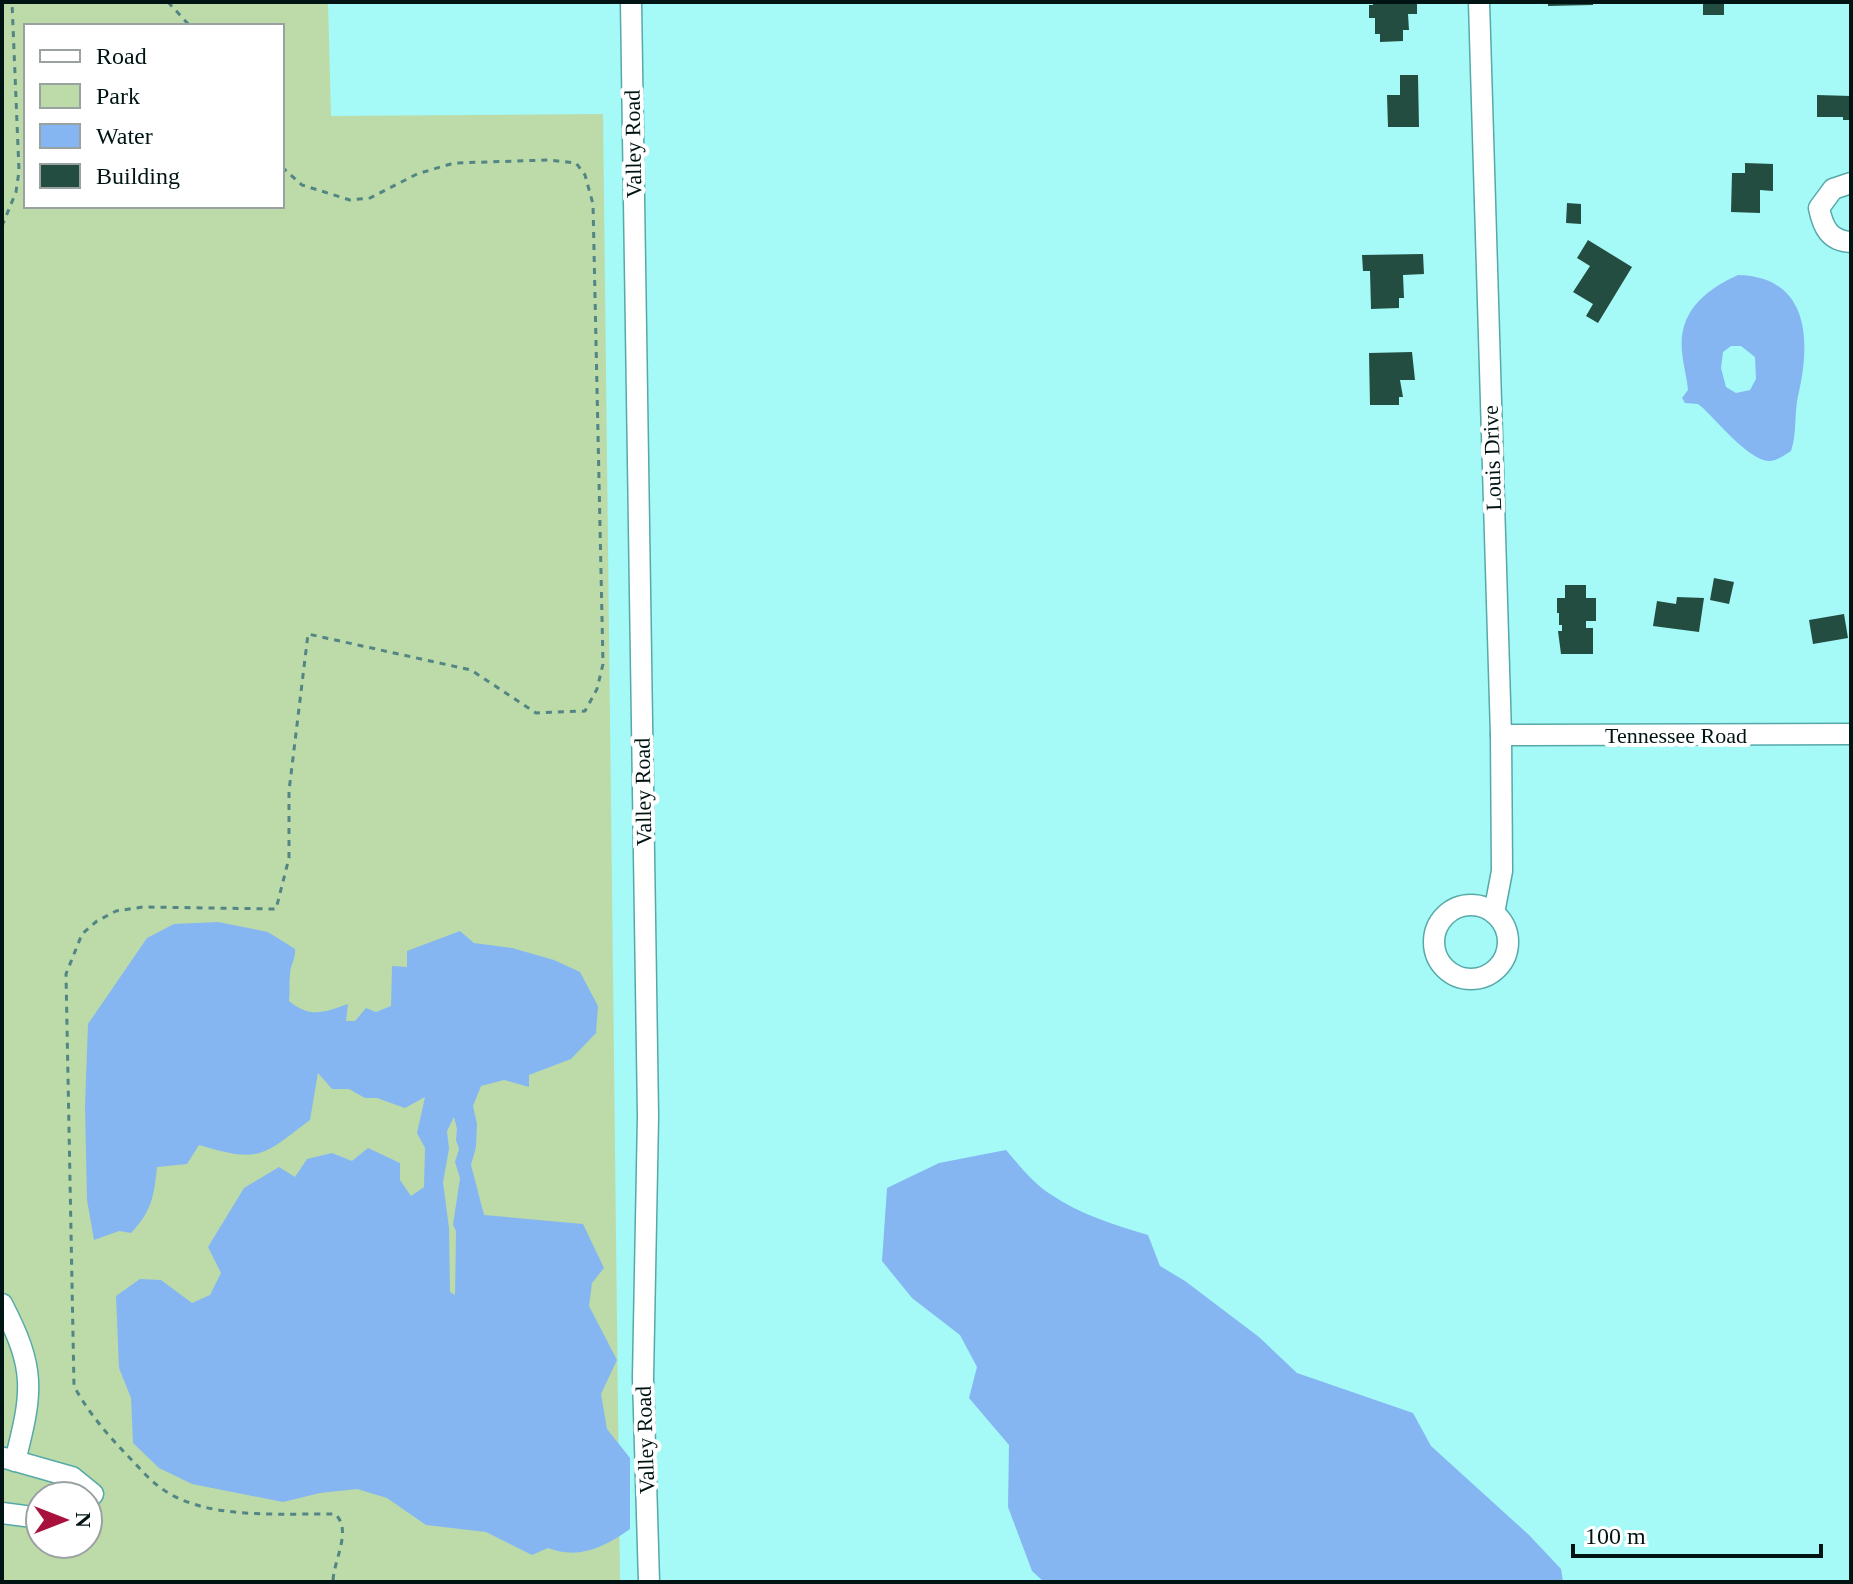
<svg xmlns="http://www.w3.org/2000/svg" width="1853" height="1584" viewBox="0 0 1853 1584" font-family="Georgia,serif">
	<rect width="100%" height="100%" fill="#a5f9f7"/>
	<path fill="#bcdba8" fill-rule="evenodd" d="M 2,2 L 328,2 L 331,116 L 603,114 L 620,1582 L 2,1582 ZM 26,26 L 282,26 L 282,206 L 26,206 ZM 40,1496 L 88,1496 L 88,1544 L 40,1544 Z"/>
	<g fill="#85b6f2" fill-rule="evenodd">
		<path d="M 1738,275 C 1810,277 1811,341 1798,396 C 1794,415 1797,433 1791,451 C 1784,455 1776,462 1768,461 C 1748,459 1718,422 1703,408 L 1698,404 L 1685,403 L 1682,398 L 1688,390 C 1687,377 1683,365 1682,352 C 1678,312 1705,290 1738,275 ZM 1731,346 L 1741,346 L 1755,357 L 1756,379 L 1750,390 L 1736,393 L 1726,387 L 1721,368 L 1723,352 Z"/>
		<path d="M 218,922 L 268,932 L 295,949 C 296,959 290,965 290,975 C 289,983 290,992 289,1001 C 311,1019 325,1012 348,1004 L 346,1021 L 355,1021 L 366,1008 L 376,1012 L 391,1006 L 392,966 L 407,967 L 407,951 L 460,931 L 474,943 L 512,948 L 554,960 L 580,972 L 598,1006 L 596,1033 L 571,1059 L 529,1075 L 529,1087 L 504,1080 L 481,1086 L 473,1106 L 477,1124 L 476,1147 L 471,1165 L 484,1215 L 583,1224 L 604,1268 L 592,1283 L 589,1306 L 617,1360 L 601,1394 L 607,1429 L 630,1458 L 630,1529 C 605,1547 578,1560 548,1548 L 532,1555 L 486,1532 L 426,1525 L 387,1498 L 357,1489 L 320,1493 L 283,1502 L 192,1484 L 159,1468 L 133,1443 L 131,1398 L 119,1368 L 116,1296 L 140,1279 L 161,1280 L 192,1303 L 210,1295 L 221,1273 L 208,1247 L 244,1188 L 279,1167 L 295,1177 L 307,1159 L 332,1153 L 352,1161 L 368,1148 L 400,1163 L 400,1180 L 411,1196 L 424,1187 L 425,1148 L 417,1133 L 425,1097 L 405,1108 L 377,1098 L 365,1098 L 349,1089 L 332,1089 L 318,1073 L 310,1120 C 261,1157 260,1163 199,1145 L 187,1164 L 157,1167 C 154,1196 152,1211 131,1233 L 119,1231 L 94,1240 L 87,1200 L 85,1106 L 88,1024 L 147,938 L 174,924 ZM 454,1117 L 457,1129 L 456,1140 L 459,1149 L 455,1162 L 460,1178 L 453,1225 L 456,1231 L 455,1295 L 450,1292 L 449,1228 L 443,1182 L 449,1149 L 447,1131 Z"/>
		<path d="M 1006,1150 C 1019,1165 1033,1183 1050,1194 C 1079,1214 1115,1225 1148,1235 L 1160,1266 L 1185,1281 L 1259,1337 L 1297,1373 L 1413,1413 L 1431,1446 L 1529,1535 L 1561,1569 L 1563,1582 L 1044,1582 L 1032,1571 L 1008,1507 L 1009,1445 L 969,1398 L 977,1367 L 960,1335 L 912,1298 L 882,1261 L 887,1188 L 939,1163 Z"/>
	</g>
	<g fill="#244d42">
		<polygon points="1373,2 1417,2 1417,14 1408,14 1409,30 1403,30 1403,41 1380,42 1380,34 1375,34 1375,18 1369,18 1369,5 1373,5"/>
		<polygon points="1548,2 1593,2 1593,5 1548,6"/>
		<rect x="1703" y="2" width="21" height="13"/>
		<polygon points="1400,75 1418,75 1419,127 1388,127 1387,95 1400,95"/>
		<polygon points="1817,95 1851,96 1851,120 1843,120 1843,117 1817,117"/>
		<polygon points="1745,163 1773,164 1773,191 1760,190 1760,213 1731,212 1732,173 1745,173"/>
		<polygon points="1567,203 1581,204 1581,224 1566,223"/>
		<polygon points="1588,240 1632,267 1598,323 1586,316 1593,304 1573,292 1590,266 1577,258"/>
		<polygon points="1423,254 1424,274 1403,275 1404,298 1399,298 1399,308 1371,309 1370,271 1363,271 1362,255"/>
		<polygon points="1412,352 1415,380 1400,380 1403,397 1399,397 1399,405 1370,405 1369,353"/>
		<polygon points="1714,578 1734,582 1729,604 1710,600"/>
		<polygon points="1565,585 1586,585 1586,598 1596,598 1596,621 1586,621 1586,628 1593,628 1593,654 1561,654 1558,631 1562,631 1562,625 1559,625 1559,613 1557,613 1557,598 1565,598"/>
		<polygon points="1677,597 1704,598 1699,632 1653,626 1657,601 1676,604"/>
		<polygon points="1844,614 1848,638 1813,644 1809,620"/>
	</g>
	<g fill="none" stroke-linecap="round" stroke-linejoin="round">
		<defs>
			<g id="minor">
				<polyline points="631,2 648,1116 643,1378 649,1582"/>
				<polyline points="1479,2 1501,735 1502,871 1494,913"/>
				<path d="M 1851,183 L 1833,189 L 1819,208 C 1823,228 1830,241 1851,242"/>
				<polyline points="1501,735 1851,734"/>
				<circle cx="1471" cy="942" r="37"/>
				<path d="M 2,1304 C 36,1369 33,1391 15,1461"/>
				<polyline points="5,1458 72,1477 93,1494 88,1499"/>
				<polyline points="2,1513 40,1518"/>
			</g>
		</defs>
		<use href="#minor" stroke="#56a9a8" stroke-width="23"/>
		<g stroke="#528584" stroke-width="3" stroke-dasharray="6 6" stroke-linecap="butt">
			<polyline points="168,2 190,26"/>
			<path d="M 282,167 L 302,185 L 350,200 L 370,198 L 417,174 L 454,163 L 549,160 L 576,163 L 585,175 L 593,204 L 603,664 L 597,689 L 585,711 L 536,713 L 471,670 L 308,634 L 289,791 L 289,858 L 276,909 L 143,907 L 116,911 L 97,921 L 82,934 L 66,974 L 74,1386 C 88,1412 106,1433 126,1454 C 137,1465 148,1479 161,1488 C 205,1521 283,1513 335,1514 C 353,1530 333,1561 333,1582"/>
			<polyline points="2,226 16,192 19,171 12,2"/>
		</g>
		<use href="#minor" stroke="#fff" stroke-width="20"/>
	</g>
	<g text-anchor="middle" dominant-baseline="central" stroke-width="8" stroke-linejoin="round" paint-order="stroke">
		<g font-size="22" fill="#001414" stroke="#fff">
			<text transform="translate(633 144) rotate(-91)">Valley Road</text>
			<text transform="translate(1492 458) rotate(-92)">Louis Drive</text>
			<text x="1676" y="735">Tennessee Road</text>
			<text transform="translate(643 792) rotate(-91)">Valley Road</text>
			<text transform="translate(645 1440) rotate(-92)">Valley Road</text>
		</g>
	</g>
	<rect width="1853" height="1584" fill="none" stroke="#001414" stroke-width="8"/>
	<rect x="24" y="24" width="260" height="184" fill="#ffffff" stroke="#99a1a1" stroke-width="2"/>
	<rect x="40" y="50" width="40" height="12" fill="#ffffff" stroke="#99a1a1" stroke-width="2"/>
	<text x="96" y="64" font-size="24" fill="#001414">Road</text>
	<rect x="40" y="84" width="40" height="24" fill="#bcdba8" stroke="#99a1a1" stroke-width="2"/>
	<text x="96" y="104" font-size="24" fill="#001414">Park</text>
	<rect x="40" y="124" width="40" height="24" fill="#85b6f2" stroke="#99a1a1" stroke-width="2"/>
	<text x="96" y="144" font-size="24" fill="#001414">Water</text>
	<rect x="40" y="164" width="40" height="24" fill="#244d42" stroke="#99a1a1" stroke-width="2"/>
	<text x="96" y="184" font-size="24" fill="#001414">Building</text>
	<g transform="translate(64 1520) rotate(90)"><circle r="38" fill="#ffffff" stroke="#99a1a1" stroke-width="2"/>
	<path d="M0-6L14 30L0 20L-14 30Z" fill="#a8113c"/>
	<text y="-12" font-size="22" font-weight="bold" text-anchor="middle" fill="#001414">N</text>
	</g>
	<path d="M1573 1544v12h248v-12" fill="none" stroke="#001414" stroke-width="4"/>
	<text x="1585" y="1544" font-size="24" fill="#001414" stroke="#ffffff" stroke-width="6" paint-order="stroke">100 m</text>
</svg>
